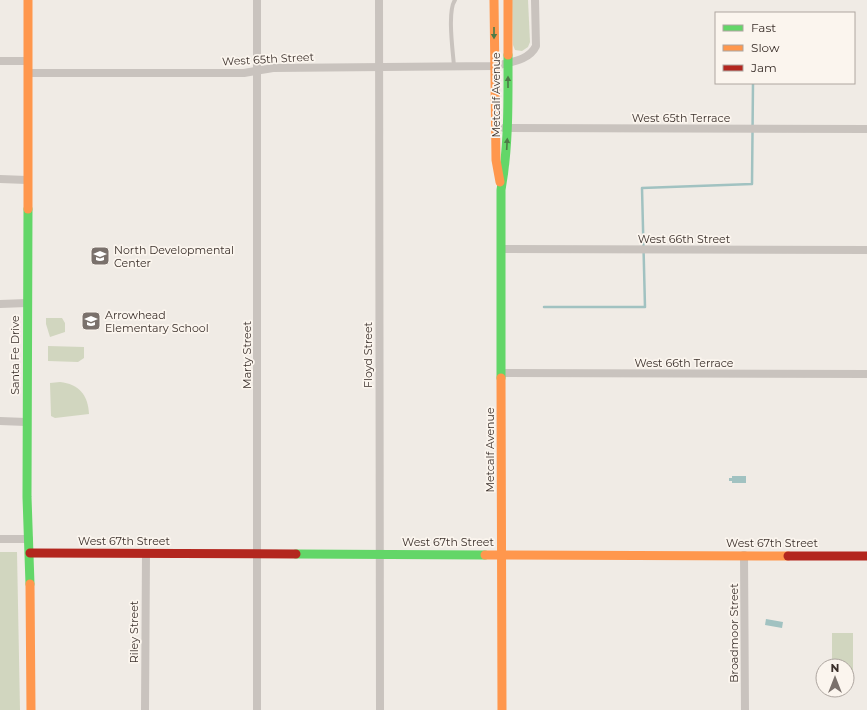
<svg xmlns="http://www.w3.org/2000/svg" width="867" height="710" viewBox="0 0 867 710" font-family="Montserrat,sans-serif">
	<rect width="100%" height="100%" fill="#f0ebe5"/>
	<g fill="#d1d6bf">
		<polygon points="512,0 528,0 530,42 528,47 522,51 515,50 513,45"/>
		<polygon points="46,318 62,318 65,323 65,332 50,337 46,324"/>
		<polygon points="48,346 84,347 84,358 78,362 48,361"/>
		<path d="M 60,382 C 79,384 88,395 89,414 L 55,418 L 51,416 L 50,383 Z"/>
		<polygon points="0,552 17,552 20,710 0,710"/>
		<polygon points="832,633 853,633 853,676 847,676 847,666 832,666"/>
	</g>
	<g fill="#a1c2c1">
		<polygon points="732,476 746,476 746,483 732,483 732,481 729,481 729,478 732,478"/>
		<polygon points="766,619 783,622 782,628 765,625"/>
	</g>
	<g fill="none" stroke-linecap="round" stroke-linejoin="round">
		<polyline stroke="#a1c2c1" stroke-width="2.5" points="544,307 645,307 642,188 752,184 753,83"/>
		<path stroke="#c9c3be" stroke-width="4" d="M 454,66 C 453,52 447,11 455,0"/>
		<g stroke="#c9c3be" stroke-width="8">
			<polyline points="379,0 380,710"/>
			<polyline points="0,61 28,61"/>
			<path d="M 28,73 L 244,73 L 273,68 L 495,66 C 509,62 529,61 536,46 L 535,0"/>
			<polyline points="504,128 867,129"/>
			<polyline points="0,179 27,180"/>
			<polyline points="501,249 867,250"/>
			<polyline points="0,304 27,303"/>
			<polyline points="502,373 867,374"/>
			<polyline points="0,421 26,422"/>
			<polyline points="0,539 29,539"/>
			<polyline points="744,555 745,710"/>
			<polyline points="145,710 146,553"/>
			<polyline points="257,710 257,0"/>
		</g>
		<g stroke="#63d668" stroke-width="9">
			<polyline points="28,209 27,497 30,584"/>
			<path d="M 501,378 L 501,190 C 509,145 508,100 508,55"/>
			<polyline points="296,554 485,555"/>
		</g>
		<g stroke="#ff974d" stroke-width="9">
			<polyline points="494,0 496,160 500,182"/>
			<polyline points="508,0 508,55"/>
			<polyline points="28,209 28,0"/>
			<polyline points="501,378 502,710"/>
			<polyline points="485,555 788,556"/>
			<polyline points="30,584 31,710"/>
		</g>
		<g stroke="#b3261e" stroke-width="9">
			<polyline points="30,553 296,554"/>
			<polyline points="788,556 867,556"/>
		</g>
	</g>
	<defs><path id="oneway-solid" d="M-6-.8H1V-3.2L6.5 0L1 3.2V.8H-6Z"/></defs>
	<g fill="#4d7b46">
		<use href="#oneway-solid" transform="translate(494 33) rotate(90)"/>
		<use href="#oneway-solid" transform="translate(508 82) rotate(-90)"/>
		<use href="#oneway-solid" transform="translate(507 144) rotate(-87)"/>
	</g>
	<defs>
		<symbol id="school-square" viewBox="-11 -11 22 22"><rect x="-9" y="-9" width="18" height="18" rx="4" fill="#7a716c" stroke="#fbf5ee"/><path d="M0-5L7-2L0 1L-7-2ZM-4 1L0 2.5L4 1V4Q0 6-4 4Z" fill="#fff"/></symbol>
	</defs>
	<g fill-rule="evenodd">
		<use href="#school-square" x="89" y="245" width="22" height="22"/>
		<use href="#school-square" x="80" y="310" width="22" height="22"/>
	</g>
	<g text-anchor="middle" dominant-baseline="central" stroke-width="3.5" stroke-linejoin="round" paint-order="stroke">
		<g font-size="11" fill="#3b302b" stroke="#fbf5ee">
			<text transform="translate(268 59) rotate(-3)">West 65th Street</text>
			<text transform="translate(496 95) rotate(-90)">Metcalf Avenue</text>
			<text x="681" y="118">West 65th Terrace</text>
			<text x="684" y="239">West 66th Street</text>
			<text transform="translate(15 355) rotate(-90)">Santa Fe Drive</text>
			<text transform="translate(247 355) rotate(-90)">Marty Street</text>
			<text transform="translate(368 355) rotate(-90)">Floyd Street</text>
			<text x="684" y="363">West 66th Terrace</text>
			<text transform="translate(490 450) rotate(-90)">Metcalf Avenue</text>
			<text x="124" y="541">West 67th Street</text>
			<text x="448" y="542">West 67th Street</text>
			<text x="772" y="543">West 67th Street</text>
			<text transform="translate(134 632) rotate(-90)">Riley Street</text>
			<text transform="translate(734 633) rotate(-90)">Broadmoor Street</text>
		</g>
		<g font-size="11" fill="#3b302b" stroke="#fbf5ee" text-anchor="start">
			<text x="114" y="250">North Developmental<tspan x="114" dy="13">Center</tspan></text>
			<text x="105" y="315">Arrowhead<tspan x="105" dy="13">Elementary School</tspan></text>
		</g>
	</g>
	<rect x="715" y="12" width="140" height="72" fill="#fbf5ee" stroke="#aea6a0"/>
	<rect x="723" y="25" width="20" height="6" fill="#63d668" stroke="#aea6a0"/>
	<text x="751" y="32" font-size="12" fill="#3b302b">Fast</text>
	<rect x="723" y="45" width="20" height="6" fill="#ff974d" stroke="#aea6a0"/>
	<text x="751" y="52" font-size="12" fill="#3b302b">Slow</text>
	<rect x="723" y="65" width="20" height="6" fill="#b3261e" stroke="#aea6a0"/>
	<text x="751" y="72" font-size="12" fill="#3b302b">Jam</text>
	<g transform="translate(835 678)"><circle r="19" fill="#fbf5ee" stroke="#aea6a0"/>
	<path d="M0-3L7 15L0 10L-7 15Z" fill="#7a716c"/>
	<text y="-6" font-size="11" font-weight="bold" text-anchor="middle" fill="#3b302b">N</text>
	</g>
</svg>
